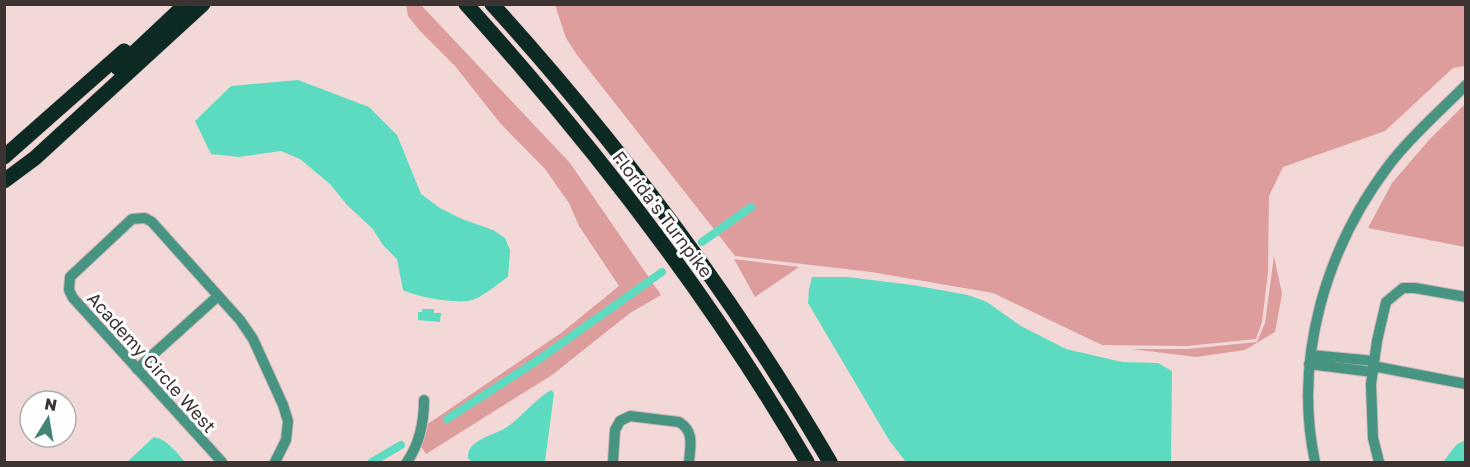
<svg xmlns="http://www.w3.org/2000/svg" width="1470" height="467" viewBox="0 0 1470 467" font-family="'Golos Text',sans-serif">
	<rect width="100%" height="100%" fill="#f2d9d8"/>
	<g fill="#dd9d9c">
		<polygon points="406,5 421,5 570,163 661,295 630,313 552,375 426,454 413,434 561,333 619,286 579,226 569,203 545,169 500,123 455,66 420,31 408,16"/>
		<polygon points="555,5 1465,5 1465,66 1453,68 1385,131 1283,167 1269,196 1268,272 1262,322 1256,339 1187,346 1102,345 993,293 871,272 735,256 577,55 566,38"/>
		<polygon points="1465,104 1465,247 1368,228 1392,183 1429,140"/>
		<polygon points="1274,256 1282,294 1275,332 1245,350 1196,357 1132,349 1187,349 1257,342 1265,323"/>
		<polygon points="734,259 799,267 755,297"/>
	</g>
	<g fill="#5cdbc0">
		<path d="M 298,80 L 369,107 L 397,135 L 421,194 L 440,208 L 462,219 L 493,230 L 505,238 L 510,250 L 508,277 C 496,284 482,299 468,301 C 452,303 417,297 403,290 L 397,259 L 383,245 L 372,228 L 347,205 L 330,184 L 300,159 L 281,151 L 239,157 L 211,154 L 195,121 L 231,86 Z"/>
		<polygon points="812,277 847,277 913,285 968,295 987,302 1021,326 1066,349 1122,362 1158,363 1172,371 1171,462 906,462 889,440 808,303 809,289"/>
		<polygon points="422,309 434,309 434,313 441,313 440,322 418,320 418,312 422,312"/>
		<path d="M 551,390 L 554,393 L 545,462 L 472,462 L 468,458 C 468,452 469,449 473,445 C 483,436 496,434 507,427 C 523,416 534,400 551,390 Z"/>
		<path d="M 154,437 C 167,439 177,453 185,462 L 127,462 Z"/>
		<polygon points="1465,440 1465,462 1443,462 1456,445"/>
	</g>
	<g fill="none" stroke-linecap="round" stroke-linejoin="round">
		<g stroke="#5cdbc0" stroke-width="8">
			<polyline points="702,242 751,207"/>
			<polyline points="447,419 538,360 662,272"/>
			<polyline points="372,462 401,445"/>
		</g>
		<defs>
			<g id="minor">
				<polyline points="1311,355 1374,361"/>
				<polyline points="1309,364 1373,372"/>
				<polyline points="1373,366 1466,384"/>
				<polyline points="137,369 218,296"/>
				<polyline points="222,462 73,298 69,290 70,277 132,219 145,218 152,222 240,320 253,339 283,405 288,421 286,440 275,462"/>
				<path d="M 407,462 C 420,443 424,423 424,400"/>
				<path d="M 613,462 L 615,430 L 620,421 L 630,416 L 679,422 C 695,431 690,447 689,462"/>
				<path d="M 1315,462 C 1293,358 1326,248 1389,165 C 1410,137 1441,110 1466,85"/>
				<polyline points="1379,462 1373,438 1371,384 1377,341 1386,302 1403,288 1415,288 1466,297"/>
			</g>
			<g id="highway">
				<path d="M 466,4 C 594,146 711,297 807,462"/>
				<path d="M 492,4 C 620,145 734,298 830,462"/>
				<polyline points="118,68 186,4"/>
				<polyline points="4,157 124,51"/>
				<polyline points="4,181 35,158 203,4"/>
			</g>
		</defs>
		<use href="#minor" stroke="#ceb8b7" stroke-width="12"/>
		<use href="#highway" stroke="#ceb8b7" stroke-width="16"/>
		<use href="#minor" stroke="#489483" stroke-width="10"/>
		<use href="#highway" stroke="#0d2923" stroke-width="15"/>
	</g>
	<g text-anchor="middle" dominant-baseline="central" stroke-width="6" stroke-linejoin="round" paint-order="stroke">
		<g font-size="18" fill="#3c3332" stroke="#fff">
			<text transform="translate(663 214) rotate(53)">Florida's Turnpike</text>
			<text transform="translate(152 362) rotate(48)">Academy Circle West</text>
		</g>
	</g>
	<rect width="1470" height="467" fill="none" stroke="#3c3332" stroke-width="12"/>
	<g transform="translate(48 419) rotate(11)"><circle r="28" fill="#ffffff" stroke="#b1adad" stroke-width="1.5"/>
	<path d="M0-4.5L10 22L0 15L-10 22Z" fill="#428576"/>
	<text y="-9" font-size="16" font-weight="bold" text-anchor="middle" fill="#3c3332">N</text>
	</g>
</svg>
